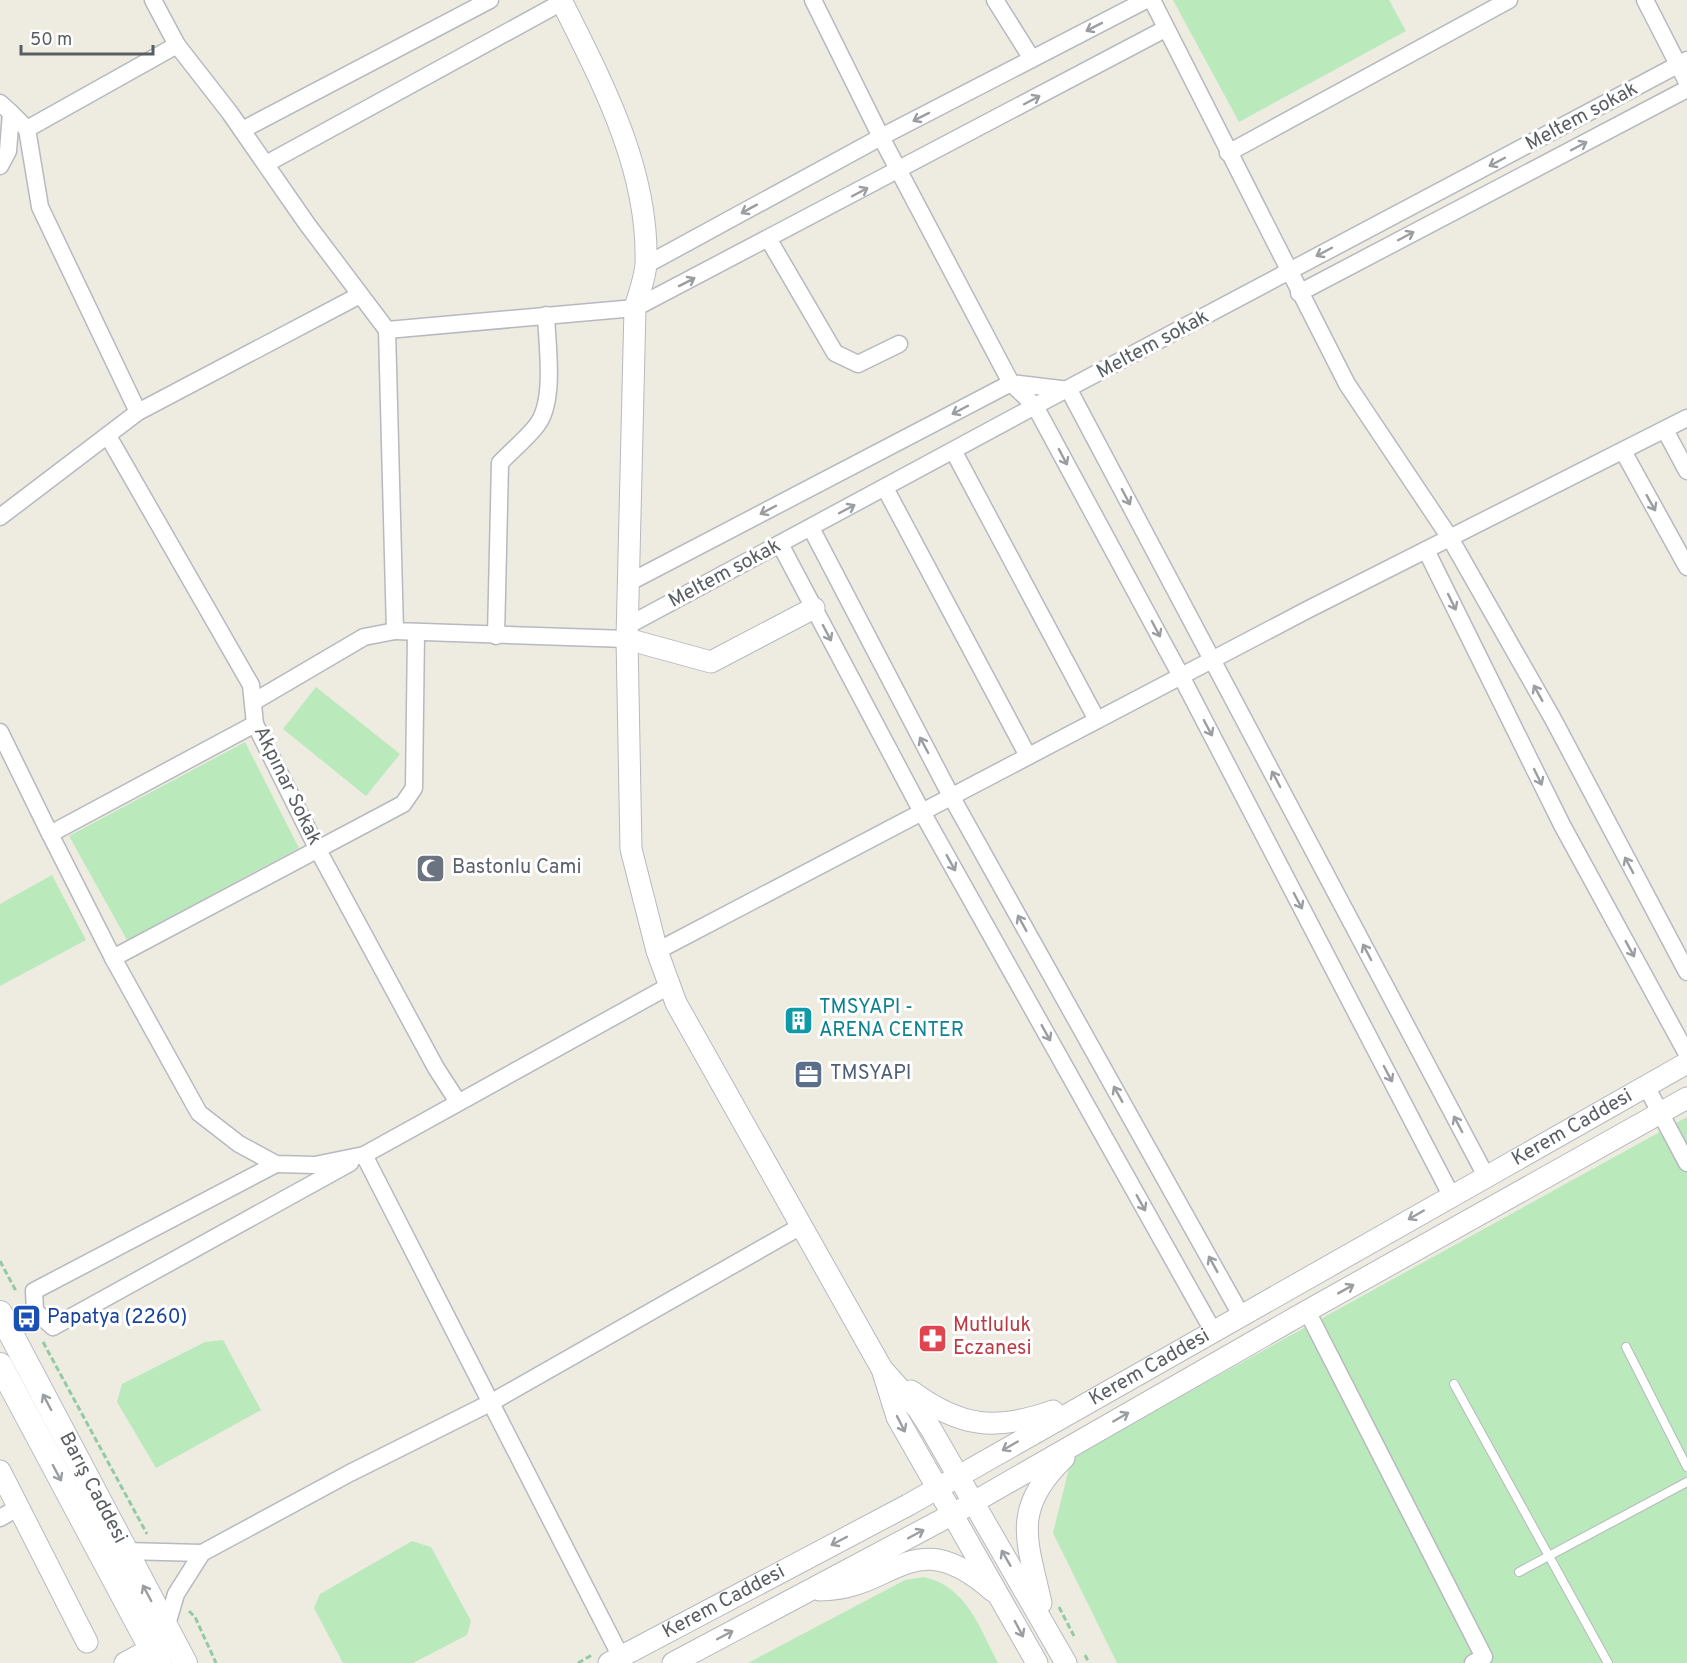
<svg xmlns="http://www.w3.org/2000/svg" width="1687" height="1663" viewBox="0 0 1687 1663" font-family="Overpass,sans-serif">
	<rect width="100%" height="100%" fill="#eeece1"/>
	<g fill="#bae9bb">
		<polygon points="1173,0 1389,0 1406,31 1239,122"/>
		<polygon points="316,687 400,754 366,796 283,729"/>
		<polygon points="245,742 299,848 127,940 69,836"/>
		<polygon points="52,875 86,940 0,986 0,904"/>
		<polygon points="1687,1117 1687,1663 1117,1663 1053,1533 1072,1456"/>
		<polygon points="223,1340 261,1410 156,1468 117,1402 122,1384 205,1342"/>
		<polygon points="412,1541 431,1547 471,1621 467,1635 413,1663 343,1663 314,1608 320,1594"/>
		<path d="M 924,1577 C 967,1587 979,1627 998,1663 L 748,1663 L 905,1580 Z"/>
	</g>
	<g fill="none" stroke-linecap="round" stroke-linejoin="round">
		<defs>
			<g id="service">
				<polyline points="1626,1347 1687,1467"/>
				<polyline points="1454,1384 1608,1663"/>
				<polyline points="1519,1572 1687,1482"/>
			</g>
			<g id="minor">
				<polyline points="153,0 177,45 230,113 307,224 387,330"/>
				<polyline points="813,0 881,137 1011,383 1069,390 1486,1176"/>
				<polyline points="995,0 1032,59"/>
				<polyline points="1152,0 1347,384 1450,538 1553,719 1687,972"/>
				<polyline points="1645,0 1687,82"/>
				<polyline points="0,103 11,113 8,151 0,166"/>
				<polyline points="11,113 27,129 177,45"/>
				<polyline points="27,129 40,207 138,412"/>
				<polyline points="242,130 490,0"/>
				<polyline points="1228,153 1509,0"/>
				<polyline points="266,164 562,2"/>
				<polyline points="769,240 835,353 858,364 899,344"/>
				<polyline points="646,265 881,137 1146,0"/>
				<polyline points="1299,293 1687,89"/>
				<polyline points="1665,430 1687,471"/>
				<polyline points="108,436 251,685 255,724 318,850 436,1068 458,1102"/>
				<polyline points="1623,451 1687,567"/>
				<polyline points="954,452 1097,720"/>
				<polyline points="885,488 1028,756"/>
				<polyline points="0,517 138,412 360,295"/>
				<polyline points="811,528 951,796 1241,1315"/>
				<polyline points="780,544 922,812 1213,1331"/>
				<polyline points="1426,550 1562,825 1687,1054"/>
				<polyline points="630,582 1011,383 1035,406 1181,676 1451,1195"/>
				<polyline points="629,625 1035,406 1687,60"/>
				<path d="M 496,636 L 500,463 C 511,451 532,434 539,422 C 555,397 547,344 546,315"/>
				<polyline points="627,639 395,631 387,330 635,308 1165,29"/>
				<polyline points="255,701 364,637 395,631"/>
				<polyline points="255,724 50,834 113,958 199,1113 239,1144 276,1164 315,1165 364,1155"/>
				<polyline points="0,732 50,834"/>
				<polyline points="657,951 1307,610 1687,418"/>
				<polyline points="113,958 403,804 414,788 416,632"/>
				<polyline points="1646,1086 1687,1163"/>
				<polyline points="276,1164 34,1291 35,1311 53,1327 350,1163"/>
				<polyline points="1307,1311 1484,1657 1473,1663"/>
				<polyline points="10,1333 35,1311"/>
				<polyline points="0,1518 19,1507"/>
				<polyline points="125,1551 202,1553"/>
				<polyline points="166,1628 176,1594 202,1553 350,1473 492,1402 803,1225"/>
				<polyline points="621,1657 364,1155 669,986"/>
			</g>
			<g id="tertiary">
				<path d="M 561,0 C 602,82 649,169 646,264 C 645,278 639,294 635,308 L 627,639 L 631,849 L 657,951 L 676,1003 L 882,1369 L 918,1409 L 931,1429 L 1066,1663"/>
				<polyline points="627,639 711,662 814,608"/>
				<polyline points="883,1372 897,1417 1037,1663"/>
				<path d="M 911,1391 C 961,1428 996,1431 1053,1411"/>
				<polyline points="0,1471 87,1642"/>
				<path d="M 820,1590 C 895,1590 912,1520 993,1591"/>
				<path d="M 1041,1603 C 1027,1540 1011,1509 1064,1458"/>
				<polyline points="125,1663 151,1649"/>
				<path id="s1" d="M 609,1663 L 908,1505 L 1687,1063"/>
				<polyline points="673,1663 953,1514 1307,1311 1687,1098"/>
			</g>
			<g id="secondary">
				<path id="s2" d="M 0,1313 L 185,1663"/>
				<polyline points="0,1365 159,1663"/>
			</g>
		</defs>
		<use href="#service" stroke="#b6b9bf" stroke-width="10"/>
		<use href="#minor" stroke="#b6b9bf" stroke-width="19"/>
		<use href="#tertiary" stroke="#b6b9bf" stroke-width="23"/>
		<use href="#secondary" stroke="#b9bdc4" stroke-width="26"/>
		<g stroke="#93caa4" stroke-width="3" stroke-dasharray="6 3" stroke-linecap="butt">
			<polyline points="0,1261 16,1291"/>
			<polyline points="43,1342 147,1534"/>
			<polyline points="1059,1607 1074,1636"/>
			<polyline points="189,1611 195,1617 216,1663"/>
			<polyline points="1085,1655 1089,1663"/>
			<polyline points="578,1663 592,1655"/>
		</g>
		<use href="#service" stroke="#fff" stroke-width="8"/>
		<use href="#minor" stroke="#fff" stroke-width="16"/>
		<use href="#tertiary" stroke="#fff" stroke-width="21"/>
		<use href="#secondary" stroke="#fff" stroke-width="24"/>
	</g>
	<defs><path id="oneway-shaft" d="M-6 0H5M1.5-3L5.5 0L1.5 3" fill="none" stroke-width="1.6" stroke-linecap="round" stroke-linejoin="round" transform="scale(1.5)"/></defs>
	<g stroke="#9b9ea1">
		<use href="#oneway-shaft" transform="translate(1094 27) rotate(153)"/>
		<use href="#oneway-shaft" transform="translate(1032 100) rotate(-28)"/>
		<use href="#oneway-shaft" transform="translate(921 117) rotate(153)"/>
		<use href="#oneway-shaft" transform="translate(1579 146) rotate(-28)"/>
		<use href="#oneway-shaft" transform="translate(1497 162) rotate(152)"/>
		<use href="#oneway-shaft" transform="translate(860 192) rotate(-28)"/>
		<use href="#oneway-shaft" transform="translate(749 209) rotate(151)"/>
		<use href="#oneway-shaft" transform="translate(1406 236) rotate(-28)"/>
		<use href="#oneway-shaft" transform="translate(1324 252) rotate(152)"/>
		<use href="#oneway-shaft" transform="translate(687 282) rotate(-27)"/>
		<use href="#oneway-shaft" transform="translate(960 410) rotate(152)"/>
		<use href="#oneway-shaft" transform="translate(1063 457) rotate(62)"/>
		<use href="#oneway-shaft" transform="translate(1126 497) rotate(62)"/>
		<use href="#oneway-shaft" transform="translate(1651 503) rotate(61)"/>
		<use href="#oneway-shaft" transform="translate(847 509) rotate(-28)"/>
		<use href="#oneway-shaft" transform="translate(768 510) rotate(152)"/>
		<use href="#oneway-shaft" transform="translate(1452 602) rotate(64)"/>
		<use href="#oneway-shaft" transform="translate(1156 629) rotate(62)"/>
		<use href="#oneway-shaft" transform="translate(827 633) rotate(62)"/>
		<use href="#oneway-shaft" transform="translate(1538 693) rotate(-119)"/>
		<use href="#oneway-shaft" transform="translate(1208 728) rotate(62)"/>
		<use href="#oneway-shaft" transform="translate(924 745) rotate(-118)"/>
		<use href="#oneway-shaft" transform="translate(1538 777) rotate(64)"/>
		<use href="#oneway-shaft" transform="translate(1276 779) rotate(-118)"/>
		<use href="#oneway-shaft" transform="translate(951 863) rotate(61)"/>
		<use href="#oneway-shaft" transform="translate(1629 865) rotate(-118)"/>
		<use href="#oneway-shaft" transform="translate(1298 901) rotate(62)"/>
		<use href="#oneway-shaft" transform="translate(1022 923) rotate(-119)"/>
		<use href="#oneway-shaft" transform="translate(1630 949) rotate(61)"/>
		<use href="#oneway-shaft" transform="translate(1367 952) rotate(-118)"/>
		<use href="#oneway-shaft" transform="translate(1046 1033) rotate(61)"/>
		<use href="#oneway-shaft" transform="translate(1388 1074) rotate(62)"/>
		<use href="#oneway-shaft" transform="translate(1118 1094) rotate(-119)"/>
		<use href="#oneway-shaft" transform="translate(1458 1124) rotate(-118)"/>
		<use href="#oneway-shaft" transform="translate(1141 1203) rotate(61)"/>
		<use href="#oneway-shaft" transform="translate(1416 1215) rotate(150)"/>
		<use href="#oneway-shaft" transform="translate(1213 1264) rotate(-119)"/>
		<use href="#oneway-shaft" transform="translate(1346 1289) rotate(-29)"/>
		<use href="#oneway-shaft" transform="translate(47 1402) rotate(-118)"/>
		<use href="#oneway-shaft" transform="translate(1121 1417) rotate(-30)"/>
		<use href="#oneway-shaft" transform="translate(901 1424) rotate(63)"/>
		<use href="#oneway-shaft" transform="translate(1010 1446) rotate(150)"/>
		<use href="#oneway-shaft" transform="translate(57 1473) rotate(62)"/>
		<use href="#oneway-shaft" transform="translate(916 1534) rotate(-28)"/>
		<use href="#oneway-shaft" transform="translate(839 1541) rotate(152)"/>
		<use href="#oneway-shaft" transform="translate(1006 1558) rotate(-120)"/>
		<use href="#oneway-shaft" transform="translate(147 1593) rotate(-118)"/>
		<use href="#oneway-shaft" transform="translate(1019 1629) rotate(62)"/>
		<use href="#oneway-shaft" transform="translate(725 1635) rotate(-28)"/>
	</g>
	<defs>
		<symbol id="mosque-square" viewBox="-11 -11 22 22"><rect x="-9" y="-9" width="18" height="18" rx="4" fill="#6b7280" stroke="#fff"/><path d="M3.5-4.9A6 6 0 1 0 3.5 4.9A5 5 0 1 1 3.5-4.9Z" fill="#fff"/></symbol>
		<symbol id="building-square" viewBox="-11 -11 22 22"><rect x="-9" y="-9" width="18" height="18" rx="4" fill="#0f9aa8" stroke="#fff"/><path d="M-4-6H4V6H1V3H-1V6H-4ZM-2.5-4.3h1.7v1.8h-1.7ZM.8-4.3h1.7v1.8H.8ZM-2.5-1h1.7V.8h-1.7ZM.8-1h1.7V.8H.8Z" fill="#fff"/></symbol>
		<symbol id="office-square" viewBox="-11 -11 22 22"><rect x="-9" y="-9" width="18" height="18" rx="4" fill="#5c6f8a" stroke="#fff"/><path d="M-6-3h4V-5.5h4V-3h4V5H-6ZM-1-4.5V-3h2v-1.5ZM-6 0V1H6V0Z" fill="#fff"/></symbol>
		<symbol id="bus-square" viewBox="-11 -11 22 22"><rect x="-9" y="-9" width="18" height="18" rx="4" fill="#1a4fb4" stroke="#fff"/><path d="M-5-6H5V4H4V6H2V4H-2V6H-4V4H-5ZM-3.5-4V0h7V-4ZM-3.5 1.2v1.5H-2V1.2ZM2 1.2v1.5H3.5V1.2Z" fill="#fff"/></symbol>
		<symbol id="pharmacy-square" viewBox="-11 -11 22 22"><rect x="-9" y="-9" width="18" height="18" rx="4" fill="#e0444e" stroke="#fff"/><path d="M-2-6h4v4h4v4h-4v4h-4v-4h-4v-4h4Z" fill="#fff"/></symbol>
	</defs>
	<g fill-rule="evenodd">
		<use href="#mosque-square" x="414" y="852" width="33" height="33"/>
		<use href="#building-square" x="782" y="1004" width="33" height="33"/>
		<use href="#office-square" x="792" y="1058" width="33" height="33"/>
		<use href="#bus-square" x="10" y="1302" width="33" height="33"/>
		<use href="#pharmacy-square" x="916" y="1322" width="33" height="33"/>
	</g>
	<g text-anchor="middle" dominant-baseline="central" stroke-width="6" stroke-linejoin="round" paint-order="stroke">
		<g font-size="20" fill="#595e63" stroke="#fff">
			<text transform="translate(1582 117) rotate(-28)">Meltem sokak</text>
			<text transform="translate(1153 345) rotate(-28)">Meltem sokak</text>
			<text transform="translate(725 574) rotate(-28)">Meltem sokak</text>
			<text transform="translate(287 786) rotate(64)">Akpınar Sokak</text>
			<text stroke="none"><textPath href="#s1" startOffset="1102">Kerem Caddesi</textPath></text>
			<text stroke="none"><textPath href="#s1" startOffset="616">Kerem Caddesi</textPath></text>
			<text stroke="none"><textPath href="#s2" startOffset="198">Barış Caddesi</textPath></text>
			<text stroke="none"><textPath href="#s1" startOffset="130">Kerem Caddesi</textPath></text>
		</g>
		<g font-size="20" fill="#5b616d" stroke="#fff" text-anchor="start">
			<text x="452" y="868">Bastonlu Cami</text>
		</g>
		<g font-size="20" fill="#0d838f" stroke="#fff" text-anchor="start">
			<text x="819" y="1008">TMSYAPI -<tspan x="819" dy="23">ARENA CENTER</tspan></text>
		</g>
		<g font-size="20" fill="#4e5e75" stroke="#fff" text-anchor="start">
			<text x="830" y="1074">TMSYAPI</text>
		</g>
		<g font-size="20" fill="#164399" stroke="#fff" text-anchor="start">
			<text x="47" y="1318">Papatya (2260)</text>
		</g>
		<g font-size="20" fill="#be3a42" stroke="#fff" text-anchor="start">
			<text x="953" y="1326">Mutluluk<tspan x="953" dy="23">Eczanesi</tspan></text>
		</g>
	</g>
	<path d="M21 45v9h132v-9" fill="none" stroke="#595e63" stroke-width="3"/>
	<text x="30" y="45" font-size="18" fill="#595e63" stroke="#ffffff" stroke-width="4.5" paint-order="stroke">50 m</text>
</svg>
